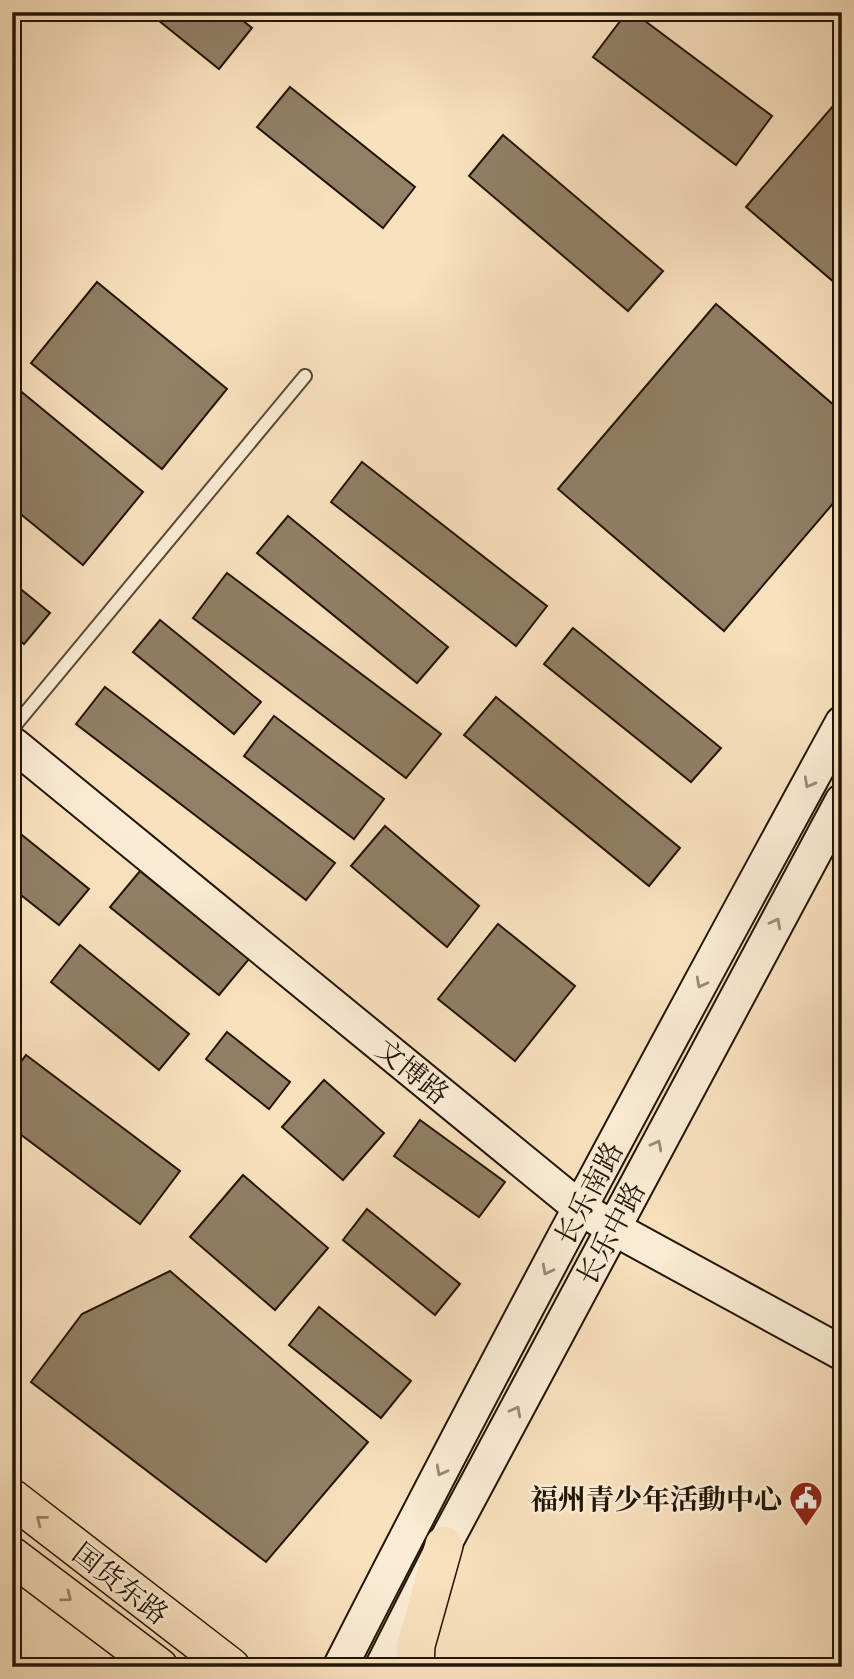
<svg xmlns="http://www.w3.org/2000/svg" width="854" height="1679" viewBox="0 0 854 1679" font-family="'Gentium Book Plus','Noto Serif SC',serif">
	<rect width="100%" height="100%" fill="#f9e1be"/>
	<filter id="stains"><feTurbulence type="fractalNoise" baseFrequency=".00286" numOctaves="4"/><feColorMatrix values="0 0 0 0 .2 0 0 0 0 .09 0 0 0 0 .02 0 0 0 .5 -.17"/></filter>
	<radialGradient id="worn" r=".72"><stop offset=".6" stop-color="#630" stop-opacity="0"/><stop offset="1" stop-color="#630" stop-opacity=".3"/></radialGradient>
	<g fill="#927f66" stroke="#221506" stroke-width="2">
		<polygon points="148,12 232,12 252,28 219,69"/>
		<polygon points="627,12 633,12 772,116 736,165 593,57"/>
		<polygon points="290,87 415,187 383,228 257,127"/>
		<polygon points="839,99 842,101 842,289 746,207"/>
		<polygon points="503,135 663,271 628,311 469,176"/>
		<polygon points="97,282 227,389 162,469 31,363"/>
		<polygon points="716,304 842,412 842,493 724,631 558,489"/>
		<polygon points="12,384 143,492 83,565 12,507"/>
		<polygon points="362,462 547,606 516,646 331,502"/>
		<polygon points="288,516 448,647 417,683 257,553"/>
		<polygon points="227,573 441,734 406,778 193,618"/>
		<polygon points="12,582 50,613 24,644 12,634"/>
		<polygon points="160,620 261,702 234,734 133,652"/>
		<polygon points="573,628 721,748 691,782 544,664"/>
		<polygon points="105,687 335,863 306,900 76,724"/>
		<polygon points="496,697 680,848 649,886 464,735"/>
		<polygon points="274,716 384,799 354,839 244,756"/>
		<polygon points="385,826 479,906 447,947 351,866"/>
		<polygon points="12,827 89,889 59,925 12,888"/>
		<polygon points="140,871 249,959 219,995 110,907"/>
		<polygon points="498,924 575,986 515,1061 438,999"/>
		<polygon points="80,945 189,1034 159,1070 51,982"/>
		<polygon points="12,976 21,984 12,995"/>
		<polygon points="227,1032 290,1082 269,1109 206,1059"/>
		<polygon points="26,1055 180,1171 140,1224 12,1128 12,1074"/>
		<polygon points="324,1080 384,1133 343,1180 282,1127"/>
		<polygon points="420,1120 505,1182 479,1217 394,1156"/>
		<polygon points="243,1175 328,1248 275,1310 190,1237"/>
		<polygon points="367,1209 460,1284 435,1315 343,1240"/>
		<polygon points="170,1271 368,1442 266,1562 31,1382 82,1314"/>
		<polygon points="319,1307 411,1381 381,1418 289,1345"/>
	</g>
	<g fill="none" stroke-linecap="round" stroke-linejoin="round">
		<defs>
			<polyline id="lane" points="12,729 305,376"/>
			<g id="secondary">
				<polyline points="14,745 580,1208 613,1228 842,1353"/>
				<path d="M 340,1667 C 502,1349 671,1036 842,723"/>
				<polyline points="382,1667 444,1545 842,801"/>
			</g>
			<g id="primary">
				<polyline points="12,1498 231,1667"/>
				<polyline points="12,1556 159,1667"/>
				<polyline points="415,1667 416,1645 444,1545"/>
			</g>
		</defs>
		<use href="#lane" stroke="#584834" stroke-width="16"/>
		<use href="#secondary" stroke="#221506" stroke-width="37"/>
		<use href="#primary" stroke="#221506" stroke-width="40"/>
		<use href="#lane" stroke="#fbecd5" stroke-width="12"/>
		<use href="#secondary" stroke="#fbecd5" stroke-width="33"/>
		<use href="#primary" stroke="#f9e1be" stroke-width="37"/>
	</g>
	<defs><path id="oneway-chevron" d="M-2-3.5L2.5 0L-2 3.5" fill="none" stroke-width="1.6" stroke-linecap="round" stroke-linejoin="round" transform="scale(1.75)"/></defs>
	<g stroke="#998b78">
		<use href="#oneway-chevron" transform="translate(809 783) rotate(119)"/>
		<use href="#oneway-chevron" transform="translate(776 923) rotate(-62)"/>
		<use href="#oneway-chevron" transform="translate(701 983) rotate(118)"/>
		<use href="#oneway-chevron" transform="translate(657 1145) rotate(-62)"/>
		<use href="#oneway-chevron" transform="translate(547 1270) rotate(118)"/>
		<use href="#oneway-chevron" transform="translate(516 1411) rotate(-62)"/>
		<use href="#oneway-chevron" transform="translate(441 1471) rotate(118)"/>
	</g>
	<g stroke="#98856b">
		<use href="#oneway-chevron" transform="translate(41 1520) rotate(-142)"/>
		<use href="#oneway-chevron" transform="translate(67 1597) rotate(37)"/>
	</g>
	<defs>
		<symbol id="civic-pin" viewBox="-11 -11 22 30"><path d="M0 17L-7.5 6A9.5 9.5 0 1 1 7.5 6Z" fill="#8f2418" stroke="#fbecd5"/><path d="M-.6-6.5H3V-4.5H.6V-3L4-1V1h2V6H-6V1h2V-1L-.6-3ZM-1.2 2.5V6h2.4V2.5Z" fill="#fff"/></symbol>
	</defs>
	<g fill-rule="evenodd">
		<use href="#civic-pin" x="787" y="1479" width="38" height="52"/>
	</g>
	<g text-anchor="middle" dominant-baseline="central" stroke-width="5" stroke-linejoin="round" paint-order="stroke">
		<g font-size="28" fill="#221506" stroke="#fbecd5">
			<text transform="translate(413 1071) rotate(39)">文博路</text>
			<text transform="translate(588 1193) rotate(-62)">长乐南路</text>
			<text transform="translate(610 1233) rotate(-62)">长乐中路</text>
			<text transform="translate(121 1583) rotate(38)">国货东路</text>
		</g>
		<g font-size="28" font-weight="bold" fill="#221506" stroke="#fbecd5" text-anchor="end">
			<text x="782" y="1498">福州青少年活動中心</text>
		</g>
	</g>
	<rect width="854" height="1679" fill="none" stroke="#f9e1be" stroke-width="42"/>
	<rect x="14" y="14" width="826" height="1651" fill="none" stroke="#221506" stroke-width="3.5"/>
	<rect x="21" y="21" width="812" height="1637" fill="none" stroke="#221506" stroke-width="2"/>
	<rect width="100%" height="100%" filter="url(#stains)"/>
	<rect width="100%" height="100%" fill="url(#worn)"/>
</svg>
